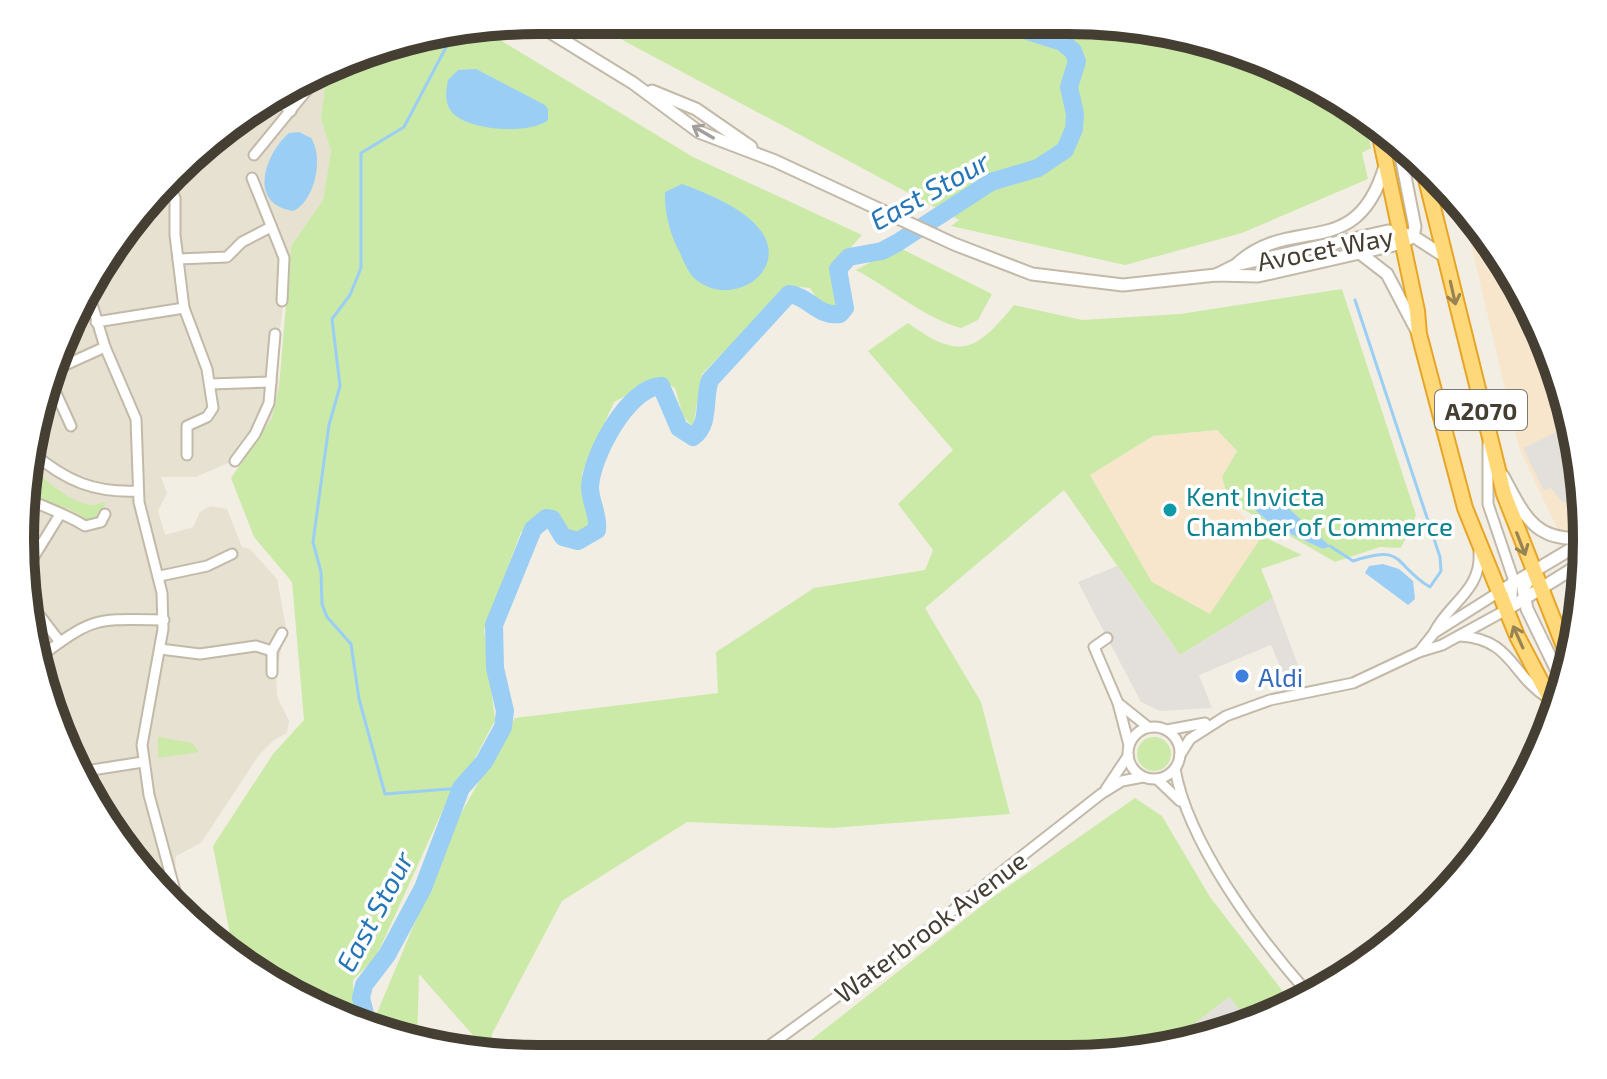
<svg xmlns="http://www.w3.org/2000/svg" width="1607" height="1079" viewBox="0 0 1607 1079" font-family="'Exo 2',sans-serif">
	<rect width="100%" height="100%" fill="#f3eee3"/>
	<polygon fill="#e7e1d1" points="340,64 325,84 321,119 331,151 323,200 291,246 277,352 279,387 272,418 251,453 196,477 161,477 167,493 158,511 165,535 193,527 200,512 210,506 227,509 242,547 250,549 277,579 286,627 276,674 277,696 289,721 287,733 274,740 259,755 201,843 176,856 175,871 151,879 89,799 30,641 21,505 59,341 128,223 251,108"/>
	<g fill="#f7e6cc">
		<polygon points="1464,215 1547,340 1587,539 1580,577 1519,448"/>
		<polygon points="1217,430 1237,451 1222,477 1229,502 1262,536 1210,615 1152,582 1090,475 1153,436"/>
	</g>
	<g fill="#cbeaa8" fill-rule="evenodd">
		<polygon points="587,21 1168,30 1298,74 1365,122 1371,148 1362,153 1368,179 1242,233 1125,265 951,226 959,220"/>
		<polygon points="482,29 693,157 862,235 831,270 837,309 822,307 810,288 789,286 702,374 693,427 683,416 675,388 657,379 614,402 582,473 591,526 576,533 566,531 559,514 545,510 521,532 484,630 495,720 471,766 450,794 376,957 353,980 354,1020 309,1005 233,950 213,846 273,754 304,720 292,582 254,537 231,478 272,418 279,387 291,246 323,200 331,151 321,119 325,84 340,64 373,47"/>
		<path d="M 898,247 L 992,294 L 978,320 L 961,328 C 922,317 892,289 856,270 Z"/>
		<path d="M 1342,289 L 1416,515 L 1401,548 L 1380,547 L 1335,562 L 1229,501 L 1222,477 L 1237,451 L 1217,430 L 1153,436 L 1090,475 L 1152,582 L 1210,614 L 1262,536 L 1302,555 L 1261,569 L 1273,598 L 1180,655 L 1064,490 L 925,608 L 981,702 L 1010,814 L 832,828 L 687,822 L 562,901 L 492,1034 L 490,1050 L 476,1050 L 478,1041 L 419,974 L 417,1042 L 378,1029 L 374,1020 L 460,815 L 515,718 L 718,693 L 716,652 L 814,588 L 925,570 L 933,550 L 898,504 L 953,450 L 868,351 L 908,323 C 959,360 975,353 1014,305 L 1082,320 L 1180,314 ZM 1246,492 L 1274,495 L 1329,546 L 1323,549 C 1299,537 1250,521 1246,492 Z"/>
		<path d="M 31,464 C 41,479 75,506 94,505 C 98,504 102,502 106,503 L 93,523 L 68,508 L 58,510 L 48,501 L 31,498 L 25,488 Z"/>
		<polygon points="158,737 192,743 199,752 158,758"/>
		<circle cx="1154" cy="754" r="17"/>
		<polygon points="1135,798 1162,816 1210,897 1288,998 1251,1024 1229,997 1176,1038 1179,1046 1169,1049 1067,1059 792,1055 993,897"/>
	</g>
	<g fill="#e3e0dc">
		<polygon points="1561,430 1568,446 1580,504 1562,502 1551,488 1544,491 1523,448"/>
		<polygon points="1117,566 1180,655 1273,598 1301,673 1285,678 1271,645 1199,675 1212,708 1160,711 1141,702 1078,582"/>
		<polygon points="1229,997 1251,1024 1181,1045 1175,1039"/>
	</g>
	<g fill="#9acef5">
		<path d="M 476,69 L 545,105 L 548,109 L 548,120 C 531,135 465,131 451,111 C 444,101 446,91 448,80 L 458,70 Z"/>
		<path d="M 289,133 L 299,132 L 311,138 C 324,157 315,201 293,211 C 247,204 265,154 289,133 Z"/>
		<path d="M 682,184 C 706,193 739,206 757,226 C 795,268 732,312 694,278 C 687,271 683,259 679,251 C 670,235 664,210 665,192 Z"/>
		<path d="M 1255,490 L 1274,495 L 1330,546 L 1323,549 C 1298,537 1252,521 1245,492 Z"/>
		<polygon points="1383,564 1399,569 1413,581 1415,599 1408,605 1365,573 1369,566"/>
	</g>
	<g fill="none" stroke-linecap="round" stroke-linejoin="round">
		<g stroke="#9acef5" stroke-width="3">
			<polyline points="453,34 404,127 361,153 361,268 350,295 332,319 340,386 329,425 313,542 321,572 322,604 327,617 351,644 359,699 385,794 461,788"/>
			<path d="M 1330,546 L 1353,561 C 1406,543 1393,565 1430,587 L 1441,571 L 1440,557 L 1355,300"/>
		</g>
		<path stroke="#9acef5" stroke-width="18" d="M 368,1025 L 361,998 L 364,985 L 387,955 L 423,888 L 461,788 L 484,762 L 503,727 L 505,711 L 495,668 L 494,625 L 533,529 L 546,518 L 552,519 L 563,537 L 578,541 L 597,530 C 599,515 590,502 590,487 C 591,457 628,387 661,386 L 679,428 L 693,437 C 711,424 703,398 710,380 L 789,294 C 809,296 817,317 840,314 L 845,308 L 838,269 L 849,257 L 882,251 L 897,243 L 991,182 L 1038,168 L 1065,150 L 1074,129 L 1075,114 L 1069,87 L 1077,61 L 1073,51 L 1062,42 L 1018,28"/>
		<defs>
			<g id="minor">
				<polyline points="273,97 291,111"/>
				<polyline points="254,155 321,73"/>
				<polyline points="252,178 284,258 282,301"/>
				<polyline points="164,189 173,193 175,198 175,235 184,308 207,369 213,408 207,417 187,426 187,455"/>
				<polyline points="178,259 227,257 242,242 269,228"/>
				<polyline points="88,291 105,347 136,419 139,502 162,593 163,629 142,745 149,795 181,913"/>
				<polyline points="96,322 184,308"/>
				<polyline points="52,371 105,347"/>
				<polyline points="50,380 71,426"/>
				<polyline points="210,384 271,382"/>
				<path d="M 33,453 C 66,481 94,493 138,491"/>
				<polyline points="235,461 255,434 269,403 275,334"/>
				<path d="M 23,497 C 44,507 66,514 85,526 L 101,522 L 105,514"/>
				<polyline points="25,571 59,516"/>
				<polyline points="160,576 207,566 232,554"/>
				<polyline points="27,599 60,642"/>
				<path d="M 1434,633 C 1448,603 1482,591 1479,552"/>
				<path d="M 1460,636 C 1512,639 1511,675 1548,698"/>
				<polyline points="1107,638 1094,647 1118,703 1129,745"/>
				<polyline points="160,649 200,654 256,646 272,651"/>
				<polyline points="1419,652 1434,633 1499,592"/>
				<path d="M 37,659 C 95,616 93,619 164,620"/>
				<polyline points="272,673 272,651 282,633"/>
				<polyline points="1118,703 1148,727"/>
				<circle cx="1154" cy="753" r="26"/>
				<polyline points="1167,730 1205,723"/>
				<polyline points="1180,755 1190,739 1226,716 1270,700 1353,683 1419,652 1442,645 1506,610 1512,596 1513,578 1488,504 1488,444"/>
				<path d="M 1175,769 C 1188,843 1258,937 1307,992"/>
				<polyline points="79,772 143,762"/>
				<polyline points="1157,779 1180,801"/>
				<polyline points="1106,789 1128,756"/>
				<polyline points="758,1054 919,937 1101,794 1122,781 1143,777"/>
			</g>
			<g id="tertiary">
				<polyline points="532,21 633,83 699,132 775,161 954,244 1032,274 1123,285 1216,275 1258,276 1403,243 1413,236 1415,227 1399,146"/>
				<polyline points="652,91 696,109 751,147"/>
				<polyline points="1361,254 1387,274 1418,333"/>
				<path d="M 1237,264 C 1292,213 1356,264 1385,166"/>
				<polyline points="1216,275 1236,265 1388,231 1413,236 1444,256"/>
				<path d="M 1503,476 C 1525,517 1535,543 1587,538"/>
				<polyline points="1533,574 1523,589 1527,609 1560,677"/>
				<polyline points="1499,592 1586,540"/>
				<polyline points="1506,610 1582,563"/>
			</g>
			<g id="trunk">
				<polyline points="1379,132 1417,311 1419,334 1465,508 1517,636 1554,706"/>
				<polyline points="1422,163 1504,494 1565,649"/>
			</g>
		</defs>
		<use href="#minor" stroke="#c2b9a8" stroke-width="13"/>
		<use href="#tertiary" stroke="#c2b9a8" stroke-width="15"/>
		<use href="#trunk" stroke="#e7a528" stroke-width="18"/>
		<use href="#minor" stroke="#fff" stroke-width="9"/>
		<use href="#tertiary" stroke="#fff" stroke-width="11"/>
		<use href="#trunk" stroke="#ffd879" stroke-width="14"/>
	</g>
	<defs><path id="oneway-shaft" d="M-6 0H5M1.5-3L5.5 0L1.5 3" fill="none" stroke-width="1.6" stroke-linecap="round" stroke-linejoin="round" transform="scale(2)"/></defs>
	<use stroke="#a29e99" href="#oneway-shaft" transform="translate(703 132) rotate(-150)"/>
	<g stroke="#998352">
		<use href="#oneway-shaft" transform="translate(1453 293) rotate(77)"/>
		<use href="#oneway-shaft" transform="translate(1521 544) rotate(69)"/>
		<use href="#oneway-shaft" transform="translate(1518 637) rotate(-114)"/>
	</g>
	<circle fill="#0f9aa8" stroke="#fff" stroke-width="3" cx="1170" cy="510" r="8"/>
	<circle fill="#3f7fe0" stroke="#fff" stroke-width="3" cx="1242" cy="676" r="8"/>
	<g text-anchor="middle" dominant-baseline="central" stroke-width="7" stroke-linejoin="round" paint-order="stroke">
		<rect fill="#fff" stroke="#7d7870" stroke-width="2" x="1435" y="390" width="92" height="40" rx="6"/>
		<g font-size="24" font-weight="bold" fill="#453e33">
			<text x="1481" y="410">A2070</text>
		</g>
		<g font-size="26" fill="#453e33" stroke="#fff">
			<text transform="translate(1325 248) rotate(-11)">Avocet Way</text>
			<text transform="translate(930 926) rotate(-37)">Waterbrook Avenue</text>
		</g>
		<g font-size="26" fill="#0d838f" stroke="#fff" text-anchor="start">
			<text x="1186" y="495">Kent Invicta<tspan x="1186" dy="30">Chamber of Commerce</tspan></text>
		</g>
		<g font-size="26" fill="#366cbe" stroke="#fff" text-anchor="start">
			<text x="1258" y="676">Aldi</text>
		</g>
		<g font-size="28" font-style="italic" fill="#2676b7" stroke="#fff">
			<text transform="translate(929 190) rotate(-29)">East Stour</text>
			<text transform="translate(374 911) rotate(-62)">East Stour</text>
		</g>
	</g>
	<path d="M0 0H1607V1079H0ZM539 34H1068A505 505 0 0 1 1573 539V540A505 505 0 0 1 1068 1045H539A505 505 0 0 1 34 540V539A505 505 0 0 1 539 34Z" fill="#fff" fill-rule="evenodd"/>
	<path fill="none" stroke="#453e33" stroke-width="10" d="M539 34H1068A505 505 0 0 1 1573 539V540A505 505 0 0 1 1068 1045H539A505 505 0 0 1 34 540V539A505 505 0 0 1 539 34Z"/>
</svg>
